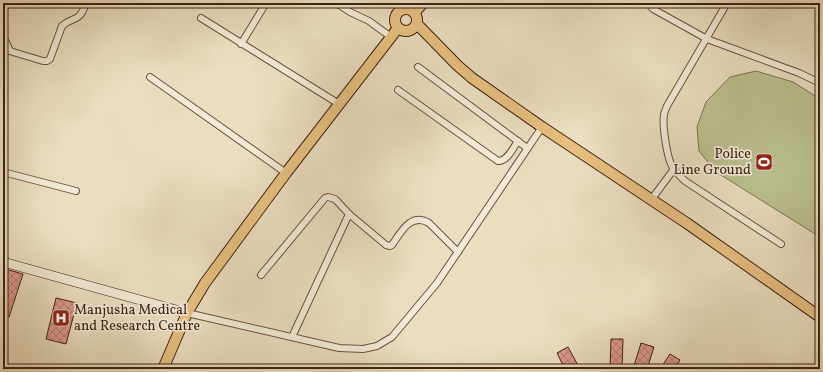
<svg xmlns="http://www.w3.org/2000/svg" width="823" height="372" viewBox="0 0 823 372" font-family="Vollkorn,serif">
	<defs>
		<pattern id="building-cross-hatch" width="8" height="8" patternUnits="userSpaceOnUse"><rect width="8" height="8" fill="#dc998f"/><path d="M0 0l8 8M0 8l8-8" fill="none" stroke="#b47c74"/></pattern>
	</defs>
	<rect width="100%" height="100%" fill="#ebdec0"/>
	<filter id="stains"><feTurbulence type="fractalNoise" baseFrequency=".005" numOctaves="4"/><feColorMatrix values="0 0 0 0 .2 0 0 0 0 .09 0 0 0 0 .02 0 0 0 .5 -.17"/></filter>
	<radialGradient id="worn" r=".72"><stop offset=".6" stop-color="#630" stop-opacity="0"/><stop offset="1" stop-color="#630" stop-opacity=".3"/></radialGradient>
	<polygon fill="#bbc090" stroke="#7d7052" points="756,71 793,82 820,99 820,237 716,172 699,151 697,127 706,102 730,77"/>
	<g fill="url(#building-cross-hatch)" stroke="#3f2114">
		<polygon points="5,269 23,274 9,317 3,315 3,276"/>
		<polygon points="56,298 77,303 66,344 46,339"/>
		<polygon points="611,339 623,339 622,369 610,369"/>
		<polygon points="641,343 654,347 647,369 633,369"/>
		<polygon points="568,347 580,369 565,369 557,353"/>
		<polygon points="670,354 680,360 675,369 660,369"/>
	</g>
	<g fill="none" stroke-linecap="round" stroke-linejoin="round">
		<defs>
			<g id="street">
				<polyline points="336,3 350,12 369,21 391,37"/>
				<polyline points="648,3 653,9 707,39 799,73 820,83"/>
				<path d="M 727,3 L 667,106 C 666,109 664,112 664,115 C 662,125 667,155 671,164 C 674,171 680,176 685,181 L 781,244"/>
				<polyline points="201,18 339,104"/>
				<polyline points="3,36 10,51"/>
				<polyline points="241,44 266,3"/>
				<path d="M 3,49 L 43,61 L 47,61 L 50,59 L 62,26 C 74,15 79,24 86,3"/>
				<polyline points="418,67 527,148"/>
				<polyline points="150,77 286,173"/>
				<path d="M 398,90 L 498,161 C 507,162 513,148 518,141"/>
				<polyline points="3,172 76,191"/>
				<polyline points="651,200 674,169"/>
				<path d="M 261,275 L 325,198 L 328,197 L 335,199 L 349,214 L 386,245 L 390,246 L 392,245 C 401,232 411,212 429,223 L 458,252"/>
				<polyline points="187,313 339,348 363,349 377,346 392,337 437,283 542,127"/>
				<polyline points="292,337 349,214"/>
			</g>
			<polyline id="secondary" points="3,262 187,313"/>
			<g id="primary">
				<circle cx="406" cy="20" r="11"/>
				<polyline points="415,12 423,3"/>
				<polyline points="417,24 457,65 472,78 542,127 688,224 820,317"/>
				<polyline points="163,369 187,313 205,283 286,173 398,28"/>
			</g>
		</defs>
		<use href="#street" stroke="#6a503f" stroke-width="8"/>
		<use href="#secondary" stroke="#3f2114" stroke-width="10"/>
		<use href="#primary" stroke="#3f2114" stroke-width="12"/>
		<use href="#street" stroke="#f2ead6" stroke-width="6"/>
		<use href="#secondary" stroke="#f2ead6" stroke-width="9"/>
		<use href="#primary" stroke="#e6bf80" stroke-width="10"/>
	</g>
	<defs>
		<symbol id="stadium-square" viewBox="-11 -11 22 22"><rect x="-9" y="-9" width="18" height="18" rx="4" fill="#8f2418" stroke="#f2ead6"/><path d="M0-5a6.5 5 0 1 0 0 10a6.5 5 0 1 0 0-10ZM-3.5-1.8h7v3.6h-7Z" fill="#fff"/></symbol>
		<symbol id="hospital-square" viewBox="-11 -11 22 22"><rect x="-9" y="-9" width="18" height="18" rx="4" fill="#8f2418" stroke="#f2ead6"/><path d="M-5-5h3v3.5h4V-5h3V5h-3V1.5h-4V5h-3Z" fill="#fff"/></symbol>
	</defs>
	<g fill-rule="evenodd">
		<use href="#stadium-square" x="754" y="152" width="20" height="20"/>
		<use href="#hospital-square" x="51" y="308" width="20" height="20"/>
	</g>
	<g text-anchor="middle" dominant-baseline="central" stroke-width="3.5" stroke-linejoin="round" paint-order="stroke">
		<g font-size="14" fill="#3f2114" stroke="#f2ead6" text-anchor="end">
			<text x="751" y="154">Police<tspan x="751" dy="16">Line Ground</tspan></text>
			<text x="74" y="310" text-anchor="start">Manjusha Medical<tspan x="74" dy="16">and Research Centre</tspan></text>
		</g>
	</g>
	<rect width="823" height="372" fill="none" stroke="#ebdec0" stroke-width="16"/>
	<rect x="4" y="4" width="815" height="364" fill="none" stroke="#3f2114" stroke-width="2"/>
	<rect x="8" y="8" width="807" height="356" fill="none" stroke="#3f2114"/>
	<rect width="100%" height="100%" filter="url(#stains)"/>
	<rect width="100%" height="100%" fill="url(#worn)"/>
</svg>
